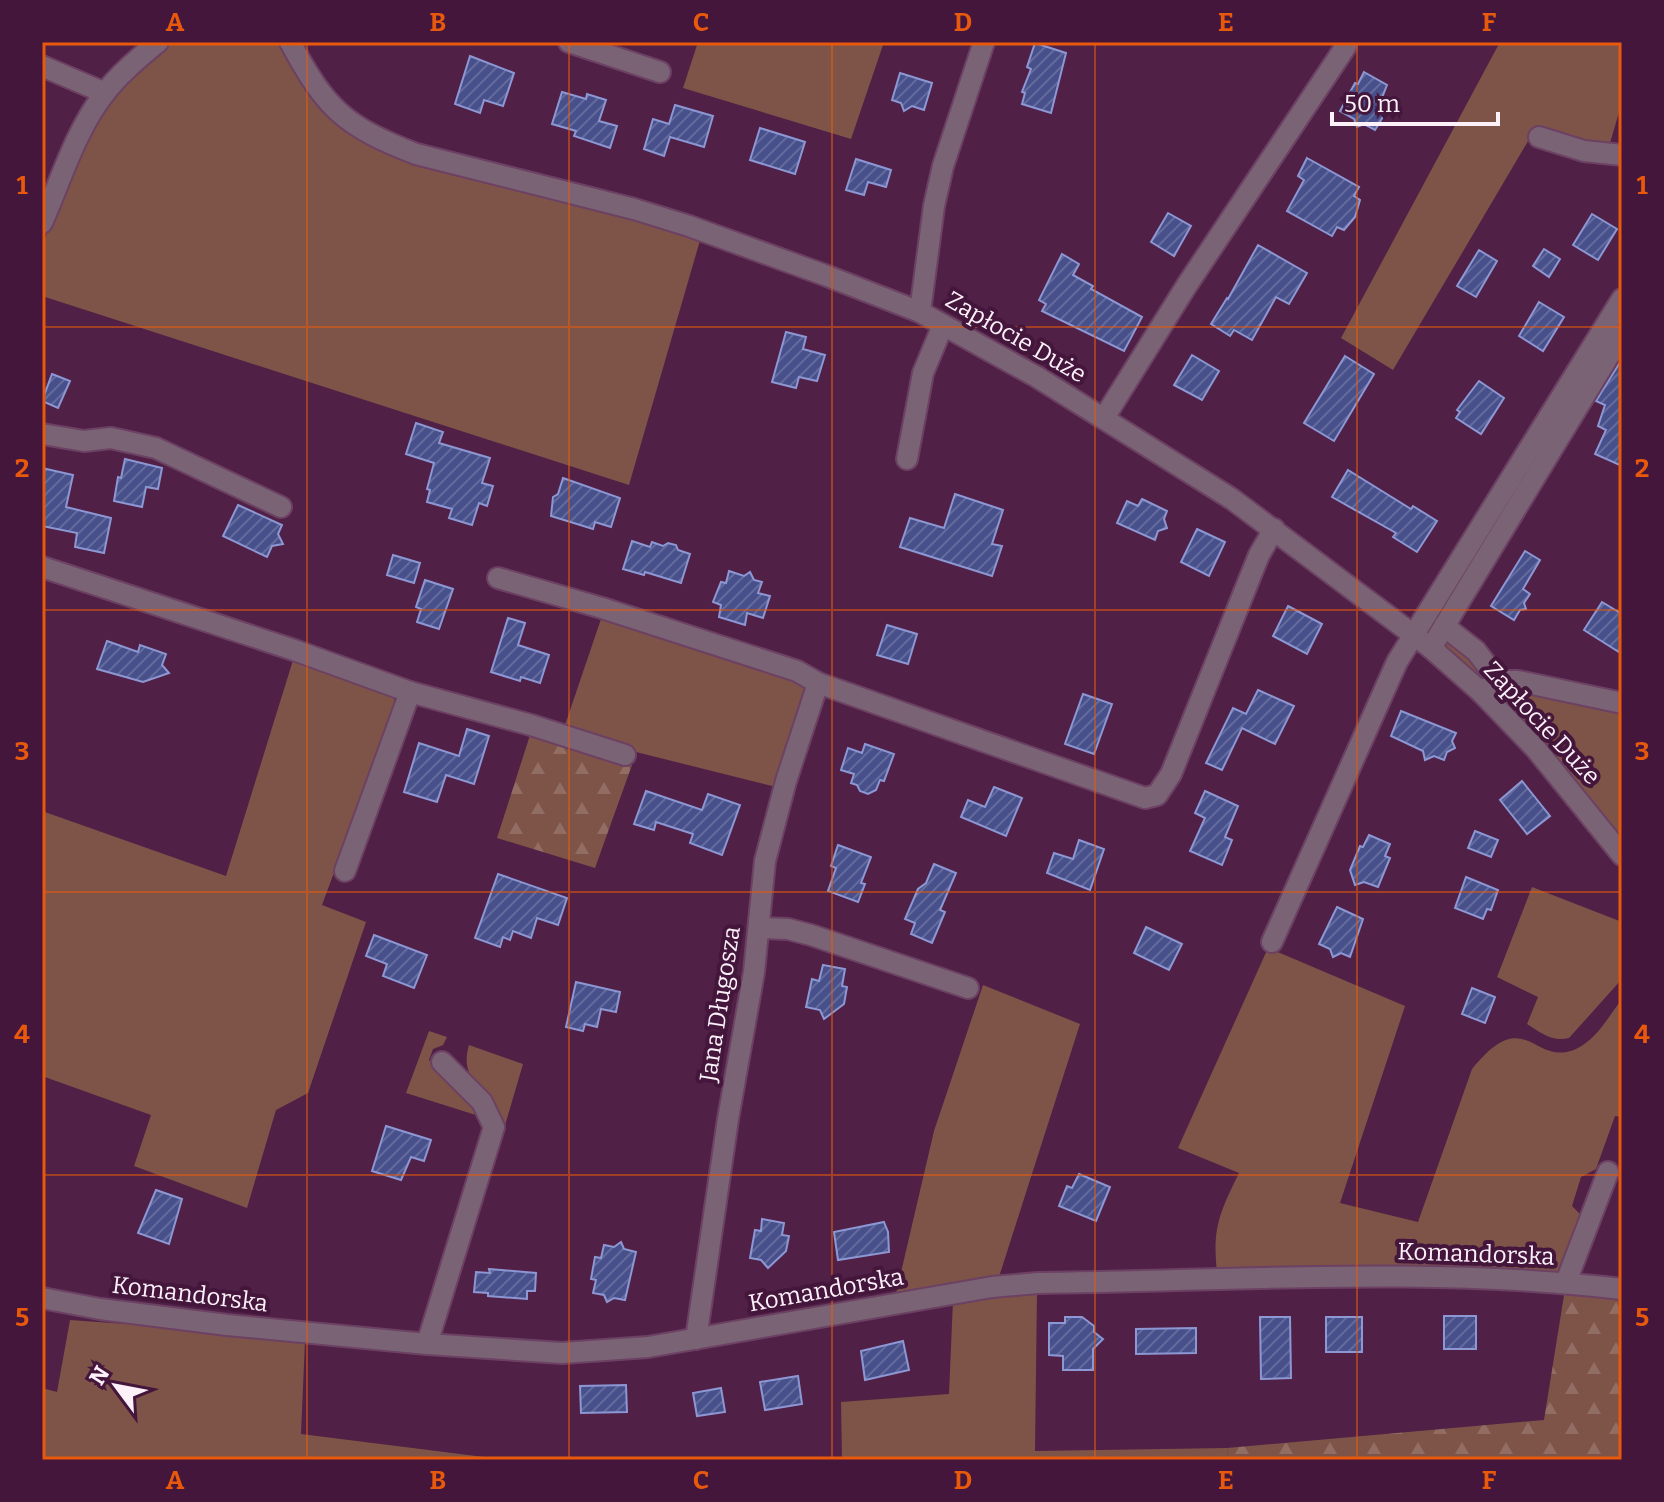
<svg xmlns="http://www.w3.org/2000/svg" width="1664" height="1502" viewBox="0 0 1664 1502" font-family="Bitter,serif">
	<defs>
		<pattern id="forest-firs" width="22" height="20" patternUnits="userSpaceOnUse" patternTransform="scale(2)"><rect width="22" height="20" fill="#7e5448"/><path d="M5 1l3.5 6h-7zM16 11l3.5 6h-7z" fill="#916d63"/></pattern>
		<pattern id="building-hatch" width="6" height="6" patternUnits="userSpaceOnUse" patternTransform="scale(2)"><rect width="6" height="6" fill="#48508b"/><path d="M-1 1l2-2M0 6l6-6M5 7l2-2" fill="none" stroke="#636a9c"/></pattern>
	</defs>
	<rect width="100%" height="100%" fill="#502046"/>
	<g fill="#7e5448">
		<path d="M 168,42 L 280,42 C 303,84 318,110 358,138 L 701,237 L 629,485 L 42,296 L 42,245 L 82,147 L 113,96 Z"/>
		<polygon points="698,42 884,42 851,139 683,88"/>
		<polygon points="1500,42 1622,42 1622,102 1610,143 1587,148 1534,131 1393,370 1341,338"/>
		<polygon points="602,616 795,679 805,687 808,700 780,788 636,752 564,728"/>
		<polygon points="1446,639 1451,639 1489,675 1472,674 1442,645"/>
		<polygon points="294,657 384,689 394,698 395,708 322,905 366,922 308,1093 276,1110 247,1208 134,1166 151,1115 42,1076 42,811 226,876"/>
		<polygon points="1519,686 1622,711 1622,843 1495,695 1505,689"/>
		<path d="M 1532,887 L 1622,922 L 1622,979 L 1569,1038 C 1552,1042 1541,1033 1527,1024 L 1538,997 L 1497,977 Z"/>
		<path d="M 1268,948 L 1405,1006 L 1340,1203 L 1418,1222 L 1472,1069 C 1526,1002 1533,1068 1576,1049 C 1596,1040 1609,1016 1622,999 L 1622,1117 L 1615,1116 L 1596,1169 L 1581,1177 L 1572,1206 L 1582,1216 L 1561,1274 L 1217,1272 C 1212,1228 1220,1212 1239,1173 L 1178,1148 Z"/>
		<polygon points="983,985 1080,1024 998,1280 895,1298 934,1131"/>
		<polygon points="429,1031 447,1037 443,1045 433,1049 429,1060 472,1105 479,1116 406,1093"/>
		<path d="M 469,1045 L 523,1064 L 501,1139 C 500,1130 501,1120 497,1113 C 483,1087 459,1078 469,1045 Z"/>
		<polygon points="1037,1291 1035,1451 1227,1448 1229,1460 842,1460 841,1402 949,1394 953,1300"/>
		<polygon points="70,1320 223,1331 305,1341 301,1434 508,1460 42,1460 42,1388 57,1392"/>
	</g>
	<g fill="url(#forest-firs)">
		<polygon points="531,732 632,765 595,868 497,838"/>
		<polygon points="1565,1289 1622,1296 1622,1460 1229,1460 1227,1448 1544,1420"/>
	</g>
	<g fill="url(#building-hatch)" stroke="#8c97d3" stroke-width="2">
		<polygon points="1035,43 1066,53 1051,113 1022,104 1025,93 1022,92 1031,69 1027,67"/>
		<polygon points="470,56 514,73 503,106 484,100 480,113 455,104"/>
		<polygon points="1364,72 1387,85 1378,108 1386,112 1375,130 1364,124 1357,127 1354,119 1340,111 1355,83 1358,84"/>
		<polygon points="900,73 932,83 924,110 912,106 904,111 901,103 892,100"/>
		<polygon points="562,92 586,99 587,94 606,100 599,121 617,126 610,148 574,136 576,131 552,124"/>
		<polygon points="675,105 713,116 704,147 670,137 664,156 644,149 653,119 669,124"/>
		<polygon points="760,128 805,142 795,174 750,160"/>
		<polygon points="1307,158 1359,187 1354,196 1360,200 1355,217 1344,230 1337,227 1332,236 1287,211 1304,180 1298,176"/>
		<polygon points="856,159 891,170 886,187 868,182 864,195 846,190"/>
		<polygon points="1168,213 1191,226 1174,256 1151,242"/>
		<polygon points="1592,214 1617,229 1598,260 1573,245"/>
		<polygon points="1258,245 1307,273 1289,304 1276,297 1252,340 1234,330 1230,336 1211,324 1227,298 1228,299"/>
		<polygon points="1544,249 1560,259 1549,277 1533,266"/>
		<polygon points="1479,250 1497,261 1476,297 1457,286"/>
		<polygon points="1062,254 1079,264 1073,275 1093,286 1091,289 1142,317 1124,351 1042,311 1046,304 1039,300"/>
		<polygon points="1539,302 1564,317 1543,351 1519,336"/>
		<polygon points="786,332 806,337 803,349 825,355 817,381 799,377 796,388 772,382"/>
		<polygon points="1192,355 1219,371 1202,400 1174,385"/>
		<polygon points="1345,356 1374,374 1334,441 1304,423"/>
		<polygon points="1622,359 1622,466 1595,454 1606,430 1598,426 1605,405 1596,401"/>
		<polygon points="52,374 70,381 58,408 42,401"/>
		<polygon points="1479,381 1504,398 1481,434 1456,418 1460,412 1457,410"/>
		<polygon points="416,423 443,432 439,443 490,458 482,483 493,486 487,506 479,503 472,525 449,518 452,509 427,502 430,490 427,489 434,463 406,454"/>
		<polygon points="125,459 162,468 158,489 146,487 142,507 114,501 118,477 121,478"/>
		<polygon points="42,468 73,475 66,507 111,518 104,553 75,547 77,533 42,526"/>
		<polygon points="1348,470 1411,509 1413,506 1437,521 1417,552 1393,537 1396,533 1332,497"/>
		<polygon points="563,478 620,498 611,527 595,522 593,529 551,516 553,497 558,494"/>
		<polygon points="955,494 1003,510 992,544 1002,546 992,576 900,547 910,518 944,528"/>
		<polygon points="1142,499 1167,511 1164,519 1167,528 1158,531 1155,540 1117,523 1127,501 1138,506"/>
		<polygon points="238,505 282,525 278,534 283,544 272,546 267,557 223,536"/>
		<polygon points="1197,529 1225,542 1209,576 1181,562"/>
		<polygon points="632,541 650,547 652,542 663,546 668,543 676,545 678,550 690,554 681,583 645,572 644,575 623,569"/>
		<polygon points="1525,551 1540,560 1523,589 1530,594 1524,603 1526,609 1520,610 1514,620 1491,606"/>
		<polygon points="393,555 420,563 414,583 387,575"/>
		<polygon points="729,571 744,576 750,572 754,580 762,582 758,593 770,596 763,618 747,613 745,625 719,617 721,605 713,602 721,582 726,583"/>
		<polygon points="425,580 453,589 439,629 417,622 421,609 416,607"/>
		<polygon points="1602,602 1622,614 1622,654 1584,630"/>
		<polygon points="1288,606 1322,624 1307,654 1273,636"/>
		<polygon points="508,618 525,623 518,645 549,655 540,683 521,677 520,681 491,672"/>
		<polygon points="887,625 917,634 908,664 877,655"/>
		<polygon points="107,641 138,652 140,645 166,654 162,665 169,673 143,682 97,669"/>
		<polygon points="1258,690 1294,706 1275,744 1242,728 1222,770 1206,763 1233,708 1246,714"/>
		<polygon points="1083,694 1112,704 1094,754 1065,744"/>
		<polygon points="1401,711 1456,733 1452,741 1455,748 1447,752 1444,760 1434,756 1425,760 1423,751 1391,736"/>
		<polygon points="467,729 489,736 474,784 446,775 437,802 404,792 419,743 459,756"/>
		<polygon points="865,744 894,754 884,781 880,780 876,790 868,794 860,791 857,785 851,783 854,774 841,770 848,748 862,753"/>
		<polygon points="1522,781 1550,816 1527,834 1500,800"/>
		<polygon points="994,787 1022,798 1006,836 961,817 968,800 985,807"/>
		<polygon points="646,791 702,810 708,794 740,805 722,855 690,843 693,834 656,822 654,830 634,824"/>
		<polygon points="1205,791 1238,806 1225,837 1232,840 1222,865 1190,851 1205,818 1195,813"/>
		<polygon points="1475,831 1498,840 1491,857 1468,848"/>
		<polygon points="1369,835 1390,844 1385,856 1390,858 1378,887 1364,882 1355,885 1350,870 1360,846 1363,847"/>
		<polygon points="1079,840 1104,849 1090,890 1047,873 1054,853 1073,859"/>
		<polygon points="838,845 871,857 861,883 865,884 858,902 828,891 836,868 831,866"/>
		<polygon points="934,864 956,873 940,910 945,912 932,943 911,934 915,923 905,919 918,889 926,883"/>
		<polygon points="498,874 567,898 558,925 537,918 531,938 513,931 510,940 503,937 500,947 475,938"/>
		<polygon points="1466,877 1498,890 1491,910 1487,909 1483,919 1455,908"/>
		<polygon points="1337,907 1363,919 1350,957 1341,953 1333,957 1330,949 1319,944"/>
		<polygon points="1146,927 1182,944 1169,970 1134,953"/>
		<polygon points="374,935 427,955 414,988 383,976 387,964 366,956"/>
		<polygon points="823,965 845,969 842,986 847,987 844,1004 824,1019 820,1010 806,1007 812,979 819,981"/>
		<polygon points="576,982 620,992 616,1012 601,1009 597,1027 585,1024 583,1031 566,1027"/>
		<polygon points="1472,988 1495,997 1485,1023 1462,1014"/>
		<polygon points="386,1126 431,1140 424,1161 411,1157 401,1180 372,1171"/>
		<polygon points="1079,1174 1110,1187 1096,1221 1059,1206 1067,1186 1072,1188"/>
		<polygon points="156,1190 182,1199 169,1244 138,1233"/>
		<polygon points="762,1219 784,1223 782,1235 789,1236 786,1251 768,1268 761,1260 750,1258 755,1230 761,1231"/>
		<polygon points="884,1222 888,1232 889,1252 838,1260 834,1232"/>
		<polygon points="621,1242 624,1249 636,1252 625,1300 614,1298 607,1302 604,1295 593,1293 596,1280 591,1279 595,1257 601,1258 604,1245 614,1247"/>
		<polygon points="489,1269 536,1273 535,1291 527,1291 527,1299 488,1296 488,1293 474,1292 476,1272 490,1273"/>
		<rect x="1444" y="1316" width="32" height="33"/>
		<polygon points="1065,1317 1082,1317 1094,1326 1094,1332 1103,1339 1093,1349 1093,1370 1063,1370 1063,1356 1049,1355 1049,1323 1065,1323"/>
		<polygon points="1260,1317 1290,1317 1291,1378 1261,1379"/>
		<rect x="1326" y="1317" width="36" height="35"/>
		<polygon points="1196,1328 1196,1353 1136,1354 1136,1329"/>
		<polygon points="903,1341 909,1370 865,1380 861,1351"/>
		<polygon points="798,1376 802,1404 765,1410 760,1382"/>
		<polygon points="626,1385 627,1412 581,1413 580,1386"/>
		<polygon points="721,1388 725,1412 697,1416 693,1393"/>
	</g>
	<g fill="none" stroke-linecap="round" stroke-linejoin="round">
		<defs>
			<g id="minor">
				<path d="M 290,42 C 326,109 344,126 416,154 L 634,209 L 689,226 L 822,274 L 920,312 L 1037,377 L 1232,499 L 1431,648 L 1481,692 L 1536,749 L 1622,855"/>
				<polyline points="569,42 660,72"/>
				<polyline points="42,66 105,93"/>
				<polyline points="1539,137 1584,151 1622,155"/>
				<path d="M 42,223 C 61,180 75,132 104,94 C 119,74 139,58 158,42"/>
				<polyline points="920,312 934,206 943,166 984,42"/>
				<polyline points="1104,418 1187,285 1346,46"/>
				<polyline points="42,434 84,441 111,438 156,448 281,507"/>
				<polyline points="907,459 923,373 943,325"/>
				<polyline points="42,567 294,650 410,692 531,725 625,755"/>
				<polyline points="498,578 602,608 797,671 818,683 1145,798 1157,795 1171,774 1259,555 1274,529"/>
				<polyline points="1444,626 1476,651 1499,681"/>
				<polyline points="1431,648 1622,334"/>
				<polyline points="1481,692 1499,681 1518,681 1622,703"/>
				<polyline points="345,871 410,692"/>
				<polyline points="760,928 788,929 811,935 968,988"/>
				<polyline points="1272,942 1397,662 1622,299"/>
				<polyline points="1566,1282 1608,1172"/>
				<path d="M 42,1298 L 100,1309 L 227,1325 L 427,1344 L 562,1353 L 648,1347 L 992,1287 L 1038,1283 C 1232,1281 1428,1266 1622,1289"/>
				<polyline points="696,1339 728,1119 754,972 765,861 786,781 818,683"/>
				<polyline points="427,1344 494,1127 482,1102 442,1062"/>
			</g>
		</defs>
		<use href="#minor" stroke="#6c4163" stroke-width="24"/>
		<use href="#minor" stroke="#7a6374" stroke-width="20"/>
	</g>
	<path fill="none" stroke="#e8590c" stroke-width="2" stroke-opacity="0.55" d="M 307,42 L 307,1460M 569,42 L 569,1460M 832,42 L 832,1460M 1095,42 L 1095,1460M 1357,42 L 1357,1460M 42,327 L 1622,327M 42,610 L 1622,610M 42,892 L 1622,892M 42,1175 L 1622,1175"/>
	<g text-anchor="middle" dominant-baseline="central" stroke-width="8" stroke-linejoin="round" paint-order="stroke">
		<g font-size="24" fill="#fcf0f9" stroke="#44163c">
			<text transform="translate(1016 337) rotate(30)">Zapłocie Duże</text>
			<text transform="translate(1542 723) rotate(47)">Zapłocie Duże</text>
			<text transform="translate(720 1004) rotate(-81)">Jana Długosza</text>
			<text transform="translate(1476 1254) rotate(2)">Komandorska</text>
			<text transform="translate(826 1290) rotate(-10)">Komandorska</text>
			<text transform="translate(190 1294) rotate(7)">Komandorska</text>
		</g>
	</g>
	<rect width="1664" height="1502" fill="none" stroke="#44163c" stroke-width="88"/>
	<g transform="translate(116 1386) rotate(302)" stroke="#44163c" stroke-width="6" paint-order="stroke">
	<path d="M0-6L14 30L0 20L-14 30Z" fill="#fcf0f9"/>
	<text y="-12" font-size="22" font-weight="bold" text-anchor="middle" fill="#fcf0f9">N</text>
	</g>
	<path d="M1332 112v12h166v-12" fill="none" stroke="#fcf0f9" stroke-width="4"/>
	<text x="1344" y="112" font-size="24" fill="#fcf0f9" stroke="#44163c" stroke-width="6" paint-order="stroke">50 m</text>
	<rect x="44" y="44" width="1576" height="1414" fill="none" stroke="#e8590c" stroke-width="3"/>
	<g font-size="26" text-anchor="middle" font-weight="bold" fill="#e8590c">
		<text x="175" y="31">A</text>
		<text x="438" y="31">B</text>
		<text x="701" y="31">C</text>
		<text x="963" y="31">D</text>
		<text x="1226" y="31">E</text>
		<text x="1489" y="31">F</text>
		<text x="22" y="194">1</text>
		<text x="1642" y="194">1</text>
		<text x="22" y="477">2</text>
		<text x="1642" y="477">2</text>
		<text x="22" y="760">3</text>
		<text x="1642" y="760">3</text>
		<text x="22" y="1043">4</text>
		<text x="1642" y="1043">4</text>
		<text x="22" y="1326">5</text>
		<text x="1642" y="1326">5</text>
		<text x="175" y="1489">A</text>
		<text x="438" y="1489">B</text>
		<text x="701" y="1489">C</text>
		<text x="963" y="1489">D</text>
		<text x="1226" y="1489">E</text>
		<text x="1489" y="1489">F</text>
	</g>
</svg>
